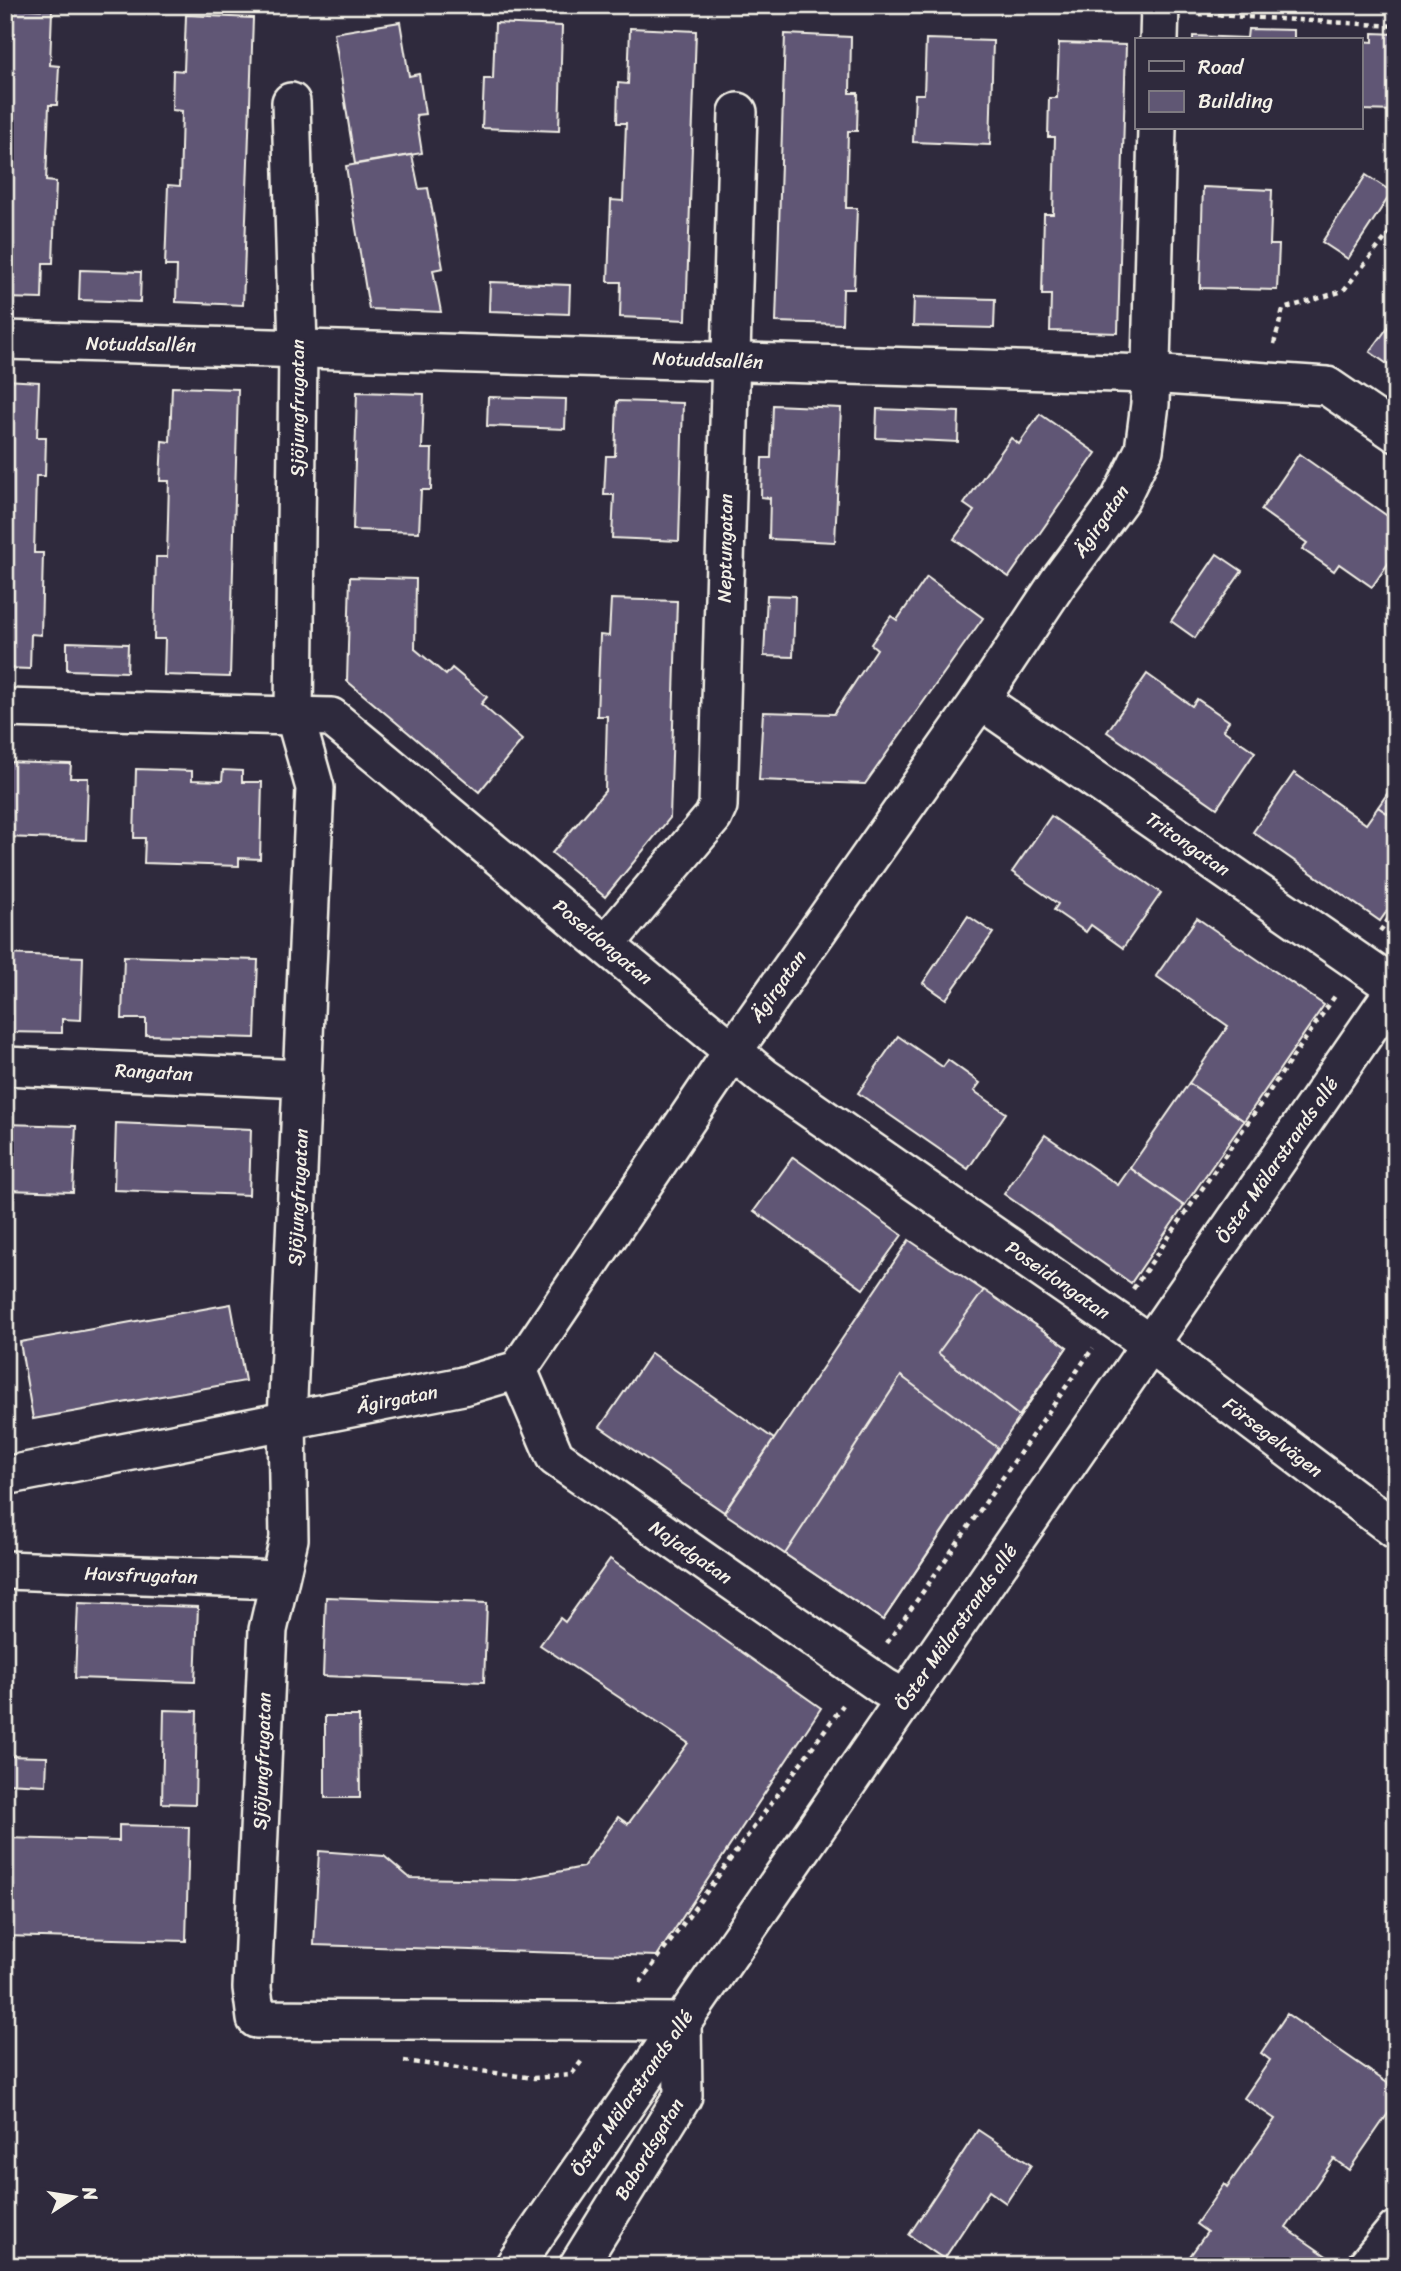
<svg xmlns="http://www.w3.org/2000/svg" width="1401" height="2271" viewBox="0 0 1401 2271" font-family="Sriracha,sans-serif">
	<rect width="100%" height="100%" fill="#2f2a3d"/>
	<filter id="ink" filterUnits="userSpaceOnUse"><feTurbulence type="fractalNoise" baseFrequency=".0143" numOctaves="2"/><feDisplacementMap in="SourceGraphic" scale="14" xChannelSelector="R" yChannelSelector="G"/><feConvolveMatrix kernelMatrix="1 2 1 2 8 2 1 2 1" color-interpolation-filters="sRGB"/></filter>
	<g filter="url(#ink)">
		<g fill="#605774" stroke="#f4f1e8" stroke-width="2">
			<polygon points="5,8 52,10 50,65 59,66 57,105 49,105 46,181 56,182 53,263 43,263 42,299 5,298"/>
			<polygon points="186,15 253,18 243,305 176,302 177,266 165,266 168,185 180,186 182,111 172,110 173,70 184,71"/>
			<polygon points="400,22 409,76 419,74 425,114 416,115 422,153 355,164 334,33"/>
			<polygon points="495,23 562,26 559,131 482,128 484,79 493,79"/>
			<polygon points="630,28 696,31 686,320 620,317 621,282 608,282 611,200 623,201 626,123 617,123 618,83 628,84"/>
			<polygon points="1248,29 1294,30 1294,40 1193,40 1193,36 1247,38"/>
			<polygon points="1373,33 1396,34 1396,111 1361,110 1361,41 1373,42"/>
			<polygon points="785,34 851,37 850,93 858,93 857,131 848,131 846,208 857,208 854,289 843,289 842,324 776,322"/>
			<polygon points="926,39 993,41 990,145 913,142 915,94 924,94"/>
			<polygon points="1059,43 1126,45 1118,333 1050,331 1051,295 1042,295 1044,214 1053,214 1055,137 1048,137 1049,98 1057,98"/>
			<polygon points="412,155 419,189 428,188 443,268 433,270 441,312 369,309 346,166"/>
			<polygon points="1366,175 1392,192 1348,259 1322,242"/>
			<polygon points="1203,187 1272,190 1270,245 1279,245 1277,290 1200,288"/>
			<polygon points="80,270 141,272 140,302 79,300"/>
			<polygon points="490,282 570,285 569,314 489,311"/>
			<polygon points="914,297 995,299 994,328 913,326"/>
			<polygon points="1396,316 1396,370 1370,352"/>
			<polygon points="5,380 39,382 37,437 46,437 45,476 36,476 34,553 43,553 41,635 31,634 30,669 5,668"/>
			<polygon points="172,387 238,389 230,677 164,675 165,639 154,639 156,557 167,557 169,481 160,481 162,441 170,442"/>
			<polygon points="357,392 424,394 422,449 432,449 431,490 421,490 419,532 353,530"/>
			<polygon points="488,397 566,399 565,429 487,426"/>
			<polygon points="617,401 683,403 679,541 612,538 614,495 604,495 606,456 615,456"/>
			<polygon points="773,405 841,408 835,542 769,539 770,498 761,497 762,458 771,458"/>
			<polygon points="877,409 959,412 958,442 876,438"/>
			<polygon points="1040,414 1096,453 1009,577 954,539 974,511 964,504 1011,438 1019,444"/>
			<polygon points="1299,454 1396,522 1396,552 1372,587 1339,564 1334,571 1302,549 1307,543 1261,510"/>
			<polygon points="1217,554 1242,571 1195,638 1171,621"/>
			<polygon points="350,577 416,579 415,649 446,675 452,668 487,697 481,704 522,740 479,792 347,681"/>
			<polygon points="927,577 983,618 865,784 759,780 763,712 834,714 877,649 871,644 891,616 897,620"/>
			<polygon points="767,595 795,596 793,657 764,656"/>
			<polygon points="611,599 677,601 670,818 605,897 552,853 605,791 607,716 597,716 600,635 609,636"/>
			<polygon points="67,642 128,644 127,672 67,670"/>
			<polygon points="1147,674 1192,706 1197,699 1229,721 1223,730 1255,752 1217,808 1107,732"/>
			<polygon points="5,762 71,764 70,778 88,778 86,840 5,837"/>
			<polygon points="136,769 192,771 192,780 222,781 223,770 242,771 242,782 262,782 260,859 239,858 239,866 144,863 145,838 134,838"/>
			<polygon points="1294,773 1366,824 1378,807 1396,819 1396,898 1380,921 1253,832"/>
			<polygon points="1396,781 1396,819 1378,807"/>
			<polygon points="1051,816 1161,893 1123,948 1091,925 1086,932 1054,910 1058,904 1012,872"/>
			<polygon points="968,916 993,933 946,999 923,983"/>
			<polygon points="1197,918 1324,1005 1244,1121 1189,1083 1228,1026 1156,976"/>
			<polygon points="5,954 83,957 81,1020 62,1019 62,1033 5,1032"/>
			<polygon points="124,956 258,960 255,1038 146,1035 146,1019 122,1019"/>
			<polygon points="898,1036 943,1067 948,1060 980,1083 974,1091 1006,1113 968,1169 858,1093"/>
			<polygon points="1189,1083 1244,1121 1184,1206 1130,1168"/>
			<polygon points="116,1123 251,1129 249,1195 114,1190"/>
			<polygon points="5,1124 76,1126 73,1192 5,1190"/>
			<polygon points="1045,1135 1118,1185 1130,1168 1184,1206 1131,1283 1004,1194"/>
			<polygon points="793,1157 902,1235 863,1289 754,1211"/>
			<polygon points="909,1240 1067,1347 883,1620 724,1513"/>
			<polygon points="984,1290 1067,1347 1019,1416 938,1353"/>
			<polygon points="231,1304 245,1381 33,1419 20,1342"/>
			<polygon points="651,1353 774,1439 724,1512 600,1427"/>
			<polygon points="901,1376 998,1448 883,1620 785,1554"/>
			<polygon points="610,1559 821,1708 657,1956 314,1945 319,1851 384,1856 410,1878 516,1880 583,1867 618,1817 628,1824 688,1743 540,1645 560,1618 565,1622"/>
			<polygon points="326,1597 487,1603 484,1682 323,1676"/>
			<polygon points="78,1603 198,1607 195,1682 75,1678"/>
			<polygon points="164,1710 197,1711 195,1804 162,1803"/>
			<polygon points="325,1716 359,1716 360,1798 325,1798"/>
			<polygon points="5,1756 47,1757 46,1785 5,1783"/>
			<polygon points="119,1825 189,1827 186,1941 5,1936 5,1838 119,1841"/>
			<polygon points="1287,2014 1396,2089 1396,2102 1349,2170 1334,2159 1286,2228 1338,2264 1183,2266 1207,2232 1196,2224 1224,2184 1227,2187 1275,2119 1244,2098 1270,2060 1261,2053"/>
			<polygon points="978,2130 1031,2165 1006,2203 989,2191 944,2259 909,2235"/>
		</g>
		<g fill="none" stroke-linecap="round" stroke-linejoin="round">
			<defs>
				<g id="minor">
					<polyline points="1159,40 1160,5"/>
					<polyline points="291,102 298,348 294,714 315,788 287,1420 289,1539 268,1630 252,1988 256,2019 682,2022 683,2096 578,2266"/>
					<polyline points="5,340 1149,374 1327,386 1396,433"/>
					<polyline points="980,700 1396,988"/>
					<polyline points="5,708 331,717 764,1077 1150,1344 1396,1530"/>
					<polyline points="606,944 713,817 718,806 738,112"/>
					<polyline points="5,1066 303,1079"/>
					<polyline points="518,1370 555,1457 884,1687 906,1699"/>
					<polyline points="5,1476 463,1386 518,1370 733,1051 980,700 1059,581 1120,499 1144,450 1150,404 1157,128"/>
					<polyline points="5,1570 277,1580"/>
					<polyline points="514,2266 1396,988"/>
					<polyline points="1366,2266 1396,2230"/>
				</g>
			</defs>
			<use href="#minor" stroke="#f4f1e8" stroke-width="42"/>
			<g stroke="#f4f1e8" stroke-width="4.5" stroke-dasharray="5 5" stroke-linecap="butt">
				<polyline points="1198,14 1396,26"/>
				<polyline points="1274,344 1283,309 1343,291 1396,225"/>
				<polyline points="1380,931 1396,909"/>
				<polyline points="1133,1289 1337,993"/>
				<polyline points="990,1496 1093,1348"/>
				<polyline points="887,1643 990,1496"/>
				<polyline points="640,1983 843,1705"/>
				<polyline points="404,2061 534,2078 571,2075 584,2058"/>
			</g>
			<use href="#minor" stroke="#2f2a3d" stroke-width="37"/>
		</g>
	</g>
	<g text-anchor="middle" dominant-baseline="central" stroke-width="5" stroke-linejoin="round" paint-order="stroke">
		<g font-size="19" fill="#f4f1e8" stroke="#2f2a3d">
			<text transform="translate(141 344) rotate(1)">Notuddsallén</text>
			<text transform="translate(708 360) rotate(2)">Notuddsallén</text>
			<text transform="translate(297 408) rotate(-90)">Sjöjungfrugatan</text>
			<text transform="translate(1101 521) rotate(-56)">Ägirgatan</text>
			<text transform="translate(725 548) rotate(-89)">Neptungatan</text>
			<text transform="translate(1188 844) rotate(35)">Tritongatan</text>
			<text transform="translate(603 942) rotate(40)">Poseidongatan</text>
			<text transform="translate(778 986) rotate(-55)">Ägirgatan</text>
			<text transform="translate(154 1072) rotate(3)">Rangatan</text>
			<text transform="translate(1277 1160) rotate(-55)">Öster Mälarstrands allé</text>
			<text transform="translate(298 1197) rotate(-87)">Sjöjungfrugatan</text>
			<text transform="translate(1058 1280) rotate(35)">Poseidongatan</text>
			<text transform="translate(397 1399) rotate(-11)">Ägirgatan</text>
			<text transform="translate(1273 1437) rotate(37)">Försegelvägen</text>
			<text transform="translate(691 1552) rotate(35)">Najadgatan</text>
			<text transform="translate(141 1575) rotate(2)">Havsfrugatan</text>
			<text transform="translate(956 1627) rotate(-55)">Öster Mälarstrands allé</text>
			<text transform="translate(262 1761) rotate(-88)">Sjöjungfrugatan</text>
			<text transform="translate(632 2093) rotate(-55)">Öster Mälarstrands allé</text>
			<text transform="translate(649 2149) rotate(-59)">Babordsgatan</text>
		</g>
	</g>
	<rect width="1401" height="2271" fill="none" stroke="#2f2a3d" stroke-width="28"/>
	<rect x="14" y="14" width="1373" height="2243" fill="none" stroke="#f4f1e8" stroke-width="2.5" filter="url(#ink)"/>
	<rect x="1135" y="38" width="228" height="91" fill="#2f2a3d" stroke="#7e7a81" stroke-width="2"/>
	<rect x="1149" y="61" width="35" height="10" fill="#2f2a3d" stroke="#7e7a81" stroke-width="2"/>
	<text x="1198" y="74" font-size="21" fill="#f4f1e8">Road</text>
	<rect x="1149" y="91" width="35" height="21" fill="#605774" stroke="#7e7a81" stroke-width="2"/>
	<text x="1198" y="108" font-size="21" fill="#f4f1e8">Building</text>
	<g transform="translate(74 2197) rotate(78)" stroke="#2f2a3d" stroke-width="5" paint-order="stroke">
	<path d="M0-5L12 26L0 18L-12 26Z" fill="#f4f1e8"/>
	<text y="-10" font-size="19" font-weight="bold" text-anchor="middle" fill="#f4f1e8">N</text>
	</g>
</svg>
